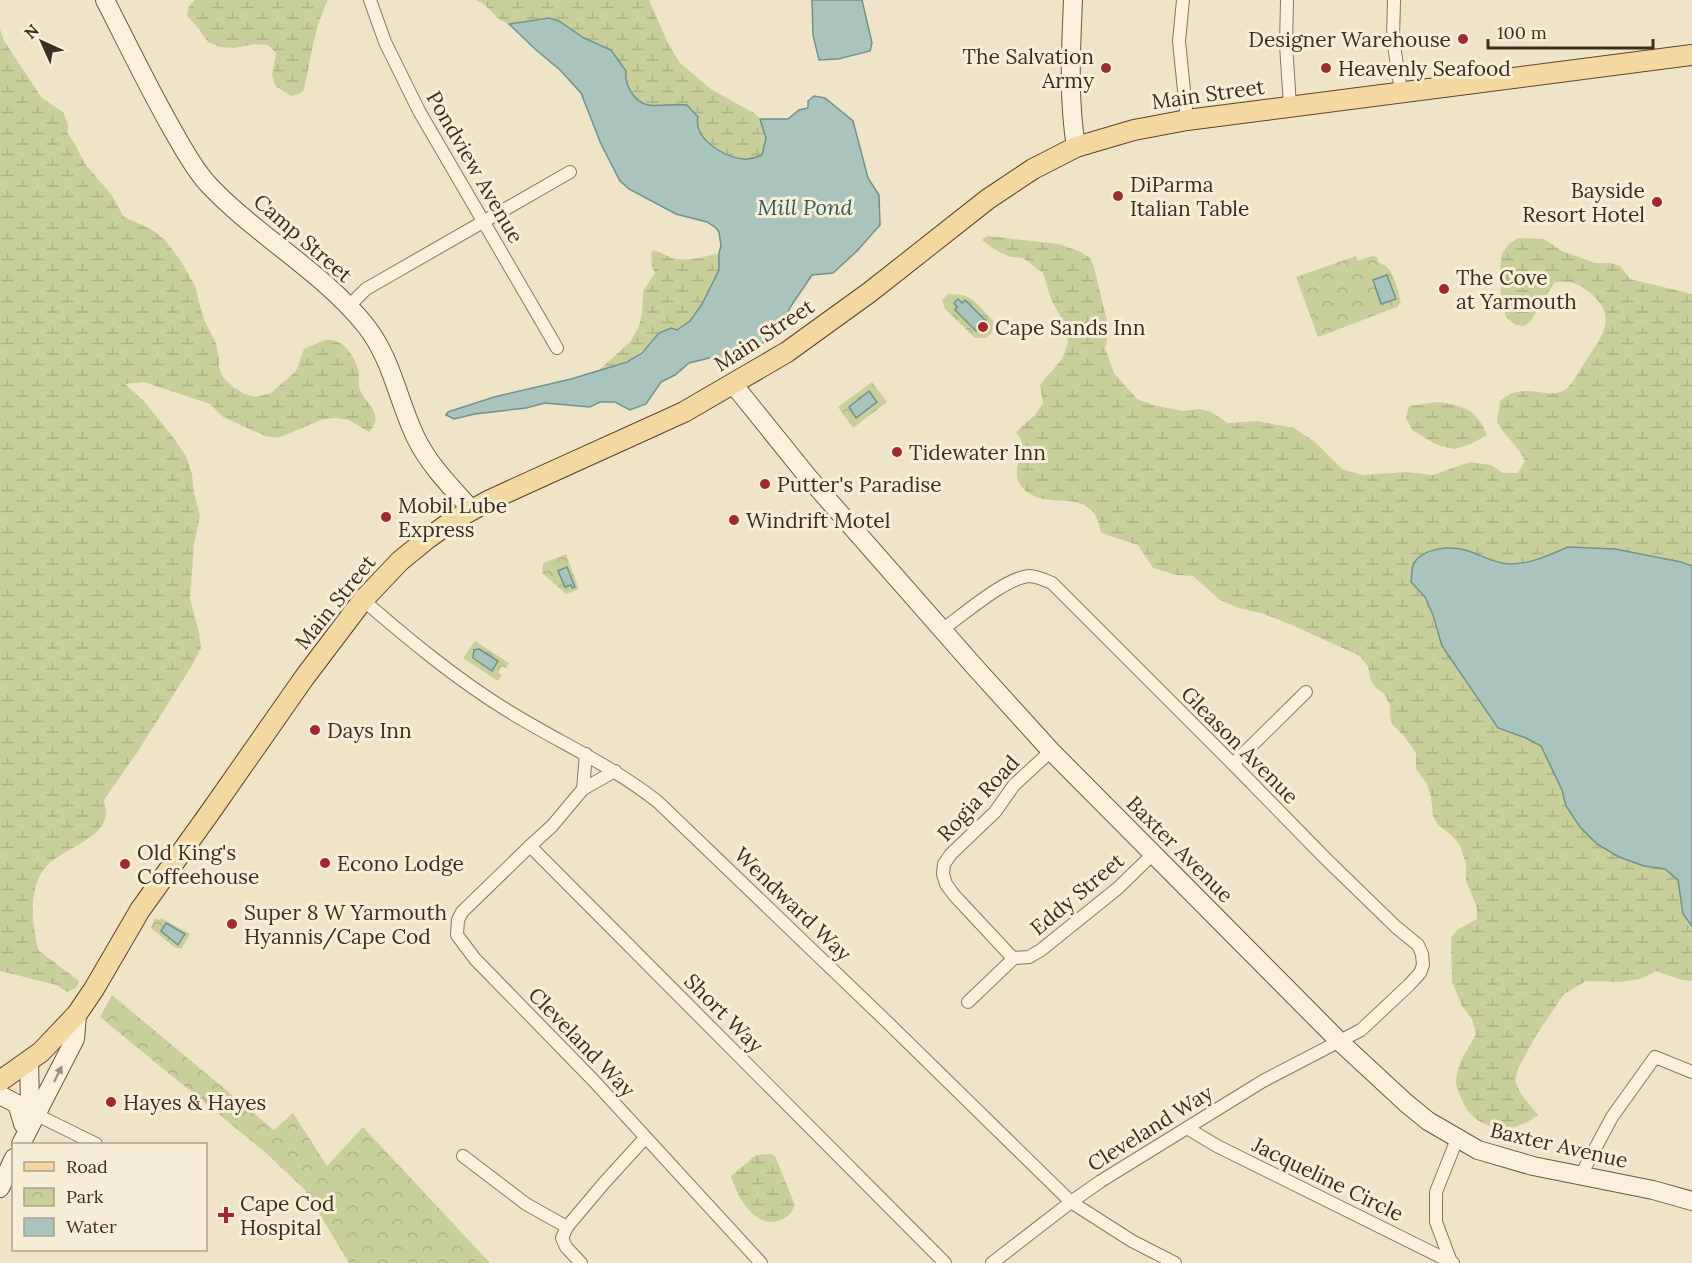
<svg xmlns="http://www.w3.org/2000/svg" width="1692" height="1263" viewBox="0 0 1692 1263" font-family="Lora,serif">
	<defs>
		<pattern id="wetland-marsh" width="20" height="14" patternUnits="userSpaceOnUse" patternTransform="scale(1.5)"><rect width="20" height="14" fill="#c9cf9b"/><path d="M1 5h8M5 5V1M11 12h8M15 12V8" fill="none" stroke="#aeb285"/></pattern>
		<pattern id="park-crowns" width="20" height="18" patternUnits="userSpaceOnUse" patternTransform="scale(1.5)"><rect width="20" height="18" fill="#c9cf9b"/><path d="M2 6a3 3 0 1 1 6 0M12 15a3 3 0 1 1 6 0" fill="none" stroke="#aeb285"/></pattern>
	</defs>
	<rect width="100%" height="100%" fill="#f0e4c8"/>
	<g fill="url(#wetland-marsh)">
		<path d="M 195,0 L 328,0 C 315,24 310,63 304,90 L 299,94 L 291,96 L 277,87 L 274,83 L 272,75 L 276,53 L 268,45 L 255,44 L 234,48 L 220,47 L 208,42 L 199,29 L 187,16 L 189,6 Z"/>
		<path d="M 476,0 L 649,0 L 668,43 L 679,62 L 712,90 L 754,113 L 760,119 L 766,138 L 762,155 C 757,157 749,160 744,159 C 724,158 702,142 696,123 L 664,104 C 660,104 654,106 650,105 C 630,103 619,65 611,50 L 584,38 L 559,21 L 549,18 L 509,24 L 500,20 L 485,5 Z"/>
		<path d="M 0,29 L 4,41 L 42,98 L 63,112 L 68,124 L 67,132 L 75,144 L 85,164 L 111,194 L 124,217 L 151,229 L 164,239 L 181,261 L 195,286 L 204,320 L 216,343 L 219,358 L 219,367 L 222,376 L 233,387 L 244,394 L 256,397 L 271,393 L 296,371 L 304,349 C 311,346 319,342 326,340 C 342,338 354,355 358,369 C 360,374 358,381 359,387 C 365,405 386,413 369,432 L 349,420 L 337,418 L 324,419 L 278,438 L 265,436 L 223,417 L 210,404 L 144,382 L 125,384 L 143,400 L 173,437 L 186,456 L 192,474 L 194,493 L 200,516 L 194,544 L 190,598 L 199,633 L 201,648 L 191,667 L 140,748 L 104,800 C 104,804 107,810 106,814 C 104,840 60,849 45,868 C 27,890 33,925 38,950 L 79,981 L 76,988 L 67,992 L 57,985 L 0,971 Z"/>
		<path d="M 987,236 L 1059,244 L 1081,252 L 1090,258 L 1094,267 L 1107,321 L 1107,340 L 1105,348 L 1114,373 L 1137,399 L 1153,405 L 1183,411 L 1199,409 L 1211,412 L 1228,423 L 1257,421 L 1294,428 L 1315,442 L 1342,469 L 1362,475 L 1406,472 L 1433,475 L 1470,462 L 1491,465 L 1503,473 L 1518,473 L 1525,461 C 1519,446 1505,437 1497,422 L 1500,401 C 1524,379 1549,402 1566,389 C 1573,383 1579,371 1585,362 C 1602,336 1620,317 1588,291 C 1577,283 1568,279 1554,283 L 1530,322 L 1524,326 L 1516,325 L 1507,318 L 1503,309 L 1501,296 L 1500,269 L 1502,253 L 1509,244 L 1518,238 L 1544,239 L 1562,251 L 1595,263 L 1611,263 L 1620,266 L 1630,279 L 1692,294 L 1692,566 L 1681,562 L 1615,549 L 1568,547 L 1541,559 L 1507,565 L 1486,559 L 1464,550 L 1411,582 L 1425,597 L 1433,615 L 1442,646 L 1498,728 L 1526,738 L 1541,746 L 1562,790 L 1566,806 L 1644,866 L 1665,869 L 1678,880 L 1683,914 L 1692,926 L 1692,981 L 1682,980 L 1656,971 L 1640,979 L 1619,982 L 1586,981 L 1564,994 L 1537,1034 L 1518,1068 L 1515,1081 L 1521,1094 L 1538,1115 C 1511,1137 1474,1131 1461,1098 C 1459,1093 1456,1086 1456,1081 C 1457,1063 1468,1049 1476,1034 L 1472,1019 L 1462,1006 L 1452,982 L 1451,938 L 1457,930 L 1477,919 L 1477,908 L 1466,881 L 1466,864 L 1460,845 L 1450,834 L 1438,825 L 1433,816 L 1431,797 L 1427,784 L 1416,769 L 1416,753 L 1404,736 L 1392,724 L 1390,717 L 1390,705 L 1384,694 L 1376,688 L 1371,681 L 1368,667 L 1360,656 L 1292,625 L 1264,614 L 1239,608 L 1220,600 L 1193,576 L 1177,575 L 1153,568 L 1138,545 L 1101,533 C 1093,480 1043,516 1021,486 C 1010,471 1024,456 1021,440 C 1020,437 1018,435 1016,432 L 1036,414 L 1043,403 L 1040,385 L 1062,359 L 1068,343 L 1066,327 L 1051,299 L 1043,273 L 1023,258 L 1010,257 L 994,249 L 982,240 Z"/>
		<path d="M 654,250 C 660,252 666,256 673,258 C 688,262 704,257 719,253 L 719,270 L 702,304 L 690,321 L 677,330 L 659,333 C 636,360 628,361 596,373 L 630,342 L 639,326 L 642,313 L 643,291 L 655,273 L 652,266 L 651,253 Z"/>
		<path d="M 1438,402 C 1465,406 1476,409 1487,435 L 1471,444 L 1455,449 L 1437,445 L 1412,430 L 1406,418 L 1409,406 Z"/>
		<path d="M 770,1154 L 775,1156 L 795,1205 C 792,1213 787,1218 778,1221 C 754,1228 737,1196 731,1176 L 756,1155 Z"/>
	</g>
	<g fill="url(#park-crowns)">
		<path d="M 1356,256 L 1358,261 L 1372,256 L 1377,257 L 1379,263 C 1394,266 1397,289 1401,302 L 1397,307 L 1318,337 L 1296,277 Z"/>
		<path d="M 948,294 C 973,293 977,304 993,321 L 992,333 L 986,338 L 975,338 L 945,309 L 942,300 Z"/>
		<polygon points="872,382 887,402 853,428 838,407"/>
		<polygon points="566,554 579,589 566,594 542,573 543,563"/>
		<polygon points="475,641 509,663 506,668 502,666 498,672 502,675 498,681 463,658"/>
		<polygon points="155,918 159,920 161,918 190,934 181,949 174,947 151,928"/>
		<polygon points="112,995 274,1130 293,1113 327,1166 363,1127 490,1263 349,1263 305,1190 265,1152 100,1017"/>
	</g>
	<g fill="#a9c4bc" stroke="#6f938a" stroke-width="1.5">
		<polygon points="812,0 862,0 872,43 870,51 838,59 819,60 813,35"/>
		<path d="M 549,18 L 559,21 L 584,38 L 611,50 L 626,71 C 624,84 634,102 648,105 C 656,107 676,103 687,105 L 698,117 C 693,139 724,157 743,159 C 749,160 756,157 762,155 L 766,138 L 760,119 L 788,119 L 799,110 L 808,108 L 808,101 L 814,96 L 825,98 L 853,121 L 868,178 L 879,195 L 880,225 L 857,251 L 833,273 L 812,275 L 791,306 L 778,332 L 746,355 L 720,361 L 713,357 L 689,363 L 675,375 L 661,382 L 646,404 L 630,410 L 615,402 L 600,402 L 590,407 L 545,403 L 526,408 L 475,414 L 454,419 L 446,415 L 448,412 L 494,397 L 571,379 L 627,362 L 642,353 L 659,333 L 671,328 L 677,330 L 690,321 L 702,304 L 719,270 L 719,253 L 721,246 L 719,232 L 716,228 L 707,222 L 676,214 L 629,189 L 620,181 L 601,144 L 581,93 L 560,70 L 535,49 L 509,24 Z"/>
		<polygon points="1387,275 1396,299 1381,304 1373,280"/>
		<polygon points="958,299 962,303 965,300 986,321 976,331 955,310 957,307 954,303"/>
		<polygon points="869,391 877,402 856,418 849,407"/>
		<path d="M 1568,547 L 1615,549 L 1681,562 L 1692,566 L 1692,926 L 1683,914 L 1678,880 L 1665,869 L 1644,866 L 1619,857 L 1597,844 L 1580,827 L 1566,806 L 1562,790 L 1541,746 L 1526,738 L 1498,728 L 1442,646 L 1433,615 L 1425,597 L 1411,582 C 1412,576 1411,568 1414,563 C 1423,548 1449,546 1465,550 C 1480,554 1494,564 1510,564 C 1531,564 1549,555 1568,547 Z"/>
		<polygon points="567,567 575,587 572,588 571,585 565,587 558,571"/>
		<polygon points="479,649 498,661 492,671 473,658 474,650"/>
		<polygon points="166,923 185,934 178,945 161,931"/>
	</g>
	<g fill="none" stroke-linecap="round" stroke-linejoin="round">
		<defs>
			<g id="street">
				<polyline points="370,0 385,42 419,111 557,348"/>
				<polyline points="1183,0 1179,41 1187,120"/>
				<polyline points="1287,0 1286,45 1290,106"/>
				<polyline points="1394,0 1393,39 1401,91"/>
				<polyline points="348,307 366,289 570,172"/>
				<path d="M 363,600 C 407,638 455,678 505,709 C 556,741 610,764 658,802 L 884,1019 L 1071,1202 L 1132,1241 L 1175,1263"/>
				<path d="M 943,629 C 963,615 1005,578 1029,576 C 1036,576 1045,580 1052,583 L 1233,764 L 1325,858 L 1396,927 L 1418,945 L 1422,954 L 1423,965 L 1420,973 L 1409,985 L 1361,1030 L 1263,1081 L 1101,1181 L 1071,1202 L 992,1263"/>
				<polyline points="1233,764 1306,692"/>
				<polyline points="615,771 583,789 552,826 530,846 945,1263"/>
				<polyline points="583,789 586,754"/>
				<polyline points="530,846 462,912 458,920 457,935 475,959 594,1081 761,1263"/>
				<polyline points="1014,958 1010,955 954,895 946,884 943,874 944,864 951,854 995,812 1014,785 1051,751"/>
				<polyline points="968,1002 1014,958 1029,957 1041,950 1118,888 1153,854"/>
				<polyline points="37,1115 96,1144"/>
				<polyline points="1187,1128 1217,1146 1453,1263"/>
				<polyline points="463,1156 526,1204 567,1227"/>
				<polyline points="1581,1175 1612,1117 1655,1057 1692,1072"/>
				<polyline points="1451,1262 1436,1222 1436,1192 1457,1139"/>
				<polyline points="581,1263 566,1247 562,1238 567,1227 604,1183 645,1138"/>
			</g>
			<g id="secondary">
				<path d="M 105,0 C 127,43 148,87 172,129 C 183,148 192,166 207,183 C 255,235 321,270 366,326 C 392,359 398,401 416,438 C 429,465 452,488 472,510"/>
				<path d="M 1073,0 C 1071,49 1068,98 1076,147"/>
				<polyline points="733,384 808,477 974,666 1051,751 1339,1041 1406,1103 1428,1121 1478,1150 1533,1166 1653,1190 1692,1201"/>
				<polyline points="0,1095 17,1104 23,1123"/>
				<polyline points="23,1124 30,1105 29,1061"/>
				<polyline points="21,1144 75,1039 77,1014"/>
				<polyline points="0,1188 14,1158"/>
			</g>
			<polyline id="primary" points="0,1081 41,1052 77,1014 94,989 140,910 211,811 304,678 363,600 400,561 427,539 452,521 490,500 684,412 787,352 870,292 988,199 1033,169 1076,147 1134,130 1187,120 1692,55"/>
		</defs>
		<use href="#street" stroke="#8d765c" stroke-width="14"/>
		<use href="#secondary" stroke="#6f573f" stroke-width="20"/>
		<use href="#primary" stroke="#5b4430" stroke-width="22"/>
		<use href="#street" stroke="#faf1dc" stroke-width="12"/>
		<use href="#secondary" stroke="#faf1dc" stroke-width="18"/>
		<use href="#primary" stroke="#f3d9a0" stroke-width="20"/>
	</g>
	<defs><path id="oneway-solid" d="M-6-.8H1V-3.2L6.5 0L1 3.2V.8H-6Z" transform="scale(1.5)"/></defs>
	<use fill="#9c907e" href="#oneway-solid" transform="translate(58 1074) rotate(-64)"/>
	<g fill="#9e2a2b" stroke="#f7eed8" stroke-width="2">
		<circle cx="1463" cy="39" r="6"/>
		<circle cx="1106" cy="68" r="6"/>
		<circle cx="1326" cy="68" r="6"/>
		<circle cx="1118" cy="196" r="6"/>
		<circle cx="1657" cy="202" r="6"/>
		<circle cx="1444" cy="289" r="6"/>
		<circle cx="983" cy="327" r="6"/>
		<circle cx="897" cy="452" r="6"/>
		<circle cx="765" cy="484" r="6"/>
		<circle cx="386" cy="517" r="6"/>
		<circle cx="734" cy="520" r="6"/>
		<circle cx="315" cy="730" r="6"/>
		<circle cx="325" cy="863" r="6"/>
		<circle cx="125" cy="864" r="6"/>
		<circle cx="232" cy="924" r="6"/>
		<circle cx="111" cy="1102" r="6"/>
		<path d="M223 1206h6v6h6v6h-6v6h-6v-6h-6v-6h6z"/>
	</g>
	<g text-anchor="middle" dominant-baseline="central" stroke-width="6" stroke-linejoin="round" paint-order="stroke">
		<g font-size="21" fill="#3d2e20" stroke="#f7eed8" text-anchor="start">
			<text x="1451" y="39" text-anchor="end">Designer Warehouse</text>
			<text x="1094" y="56" text-anchor="end">The Salvation<tspan x="1094" dy="24">Army</tspan></text>
			<text x="1338" y="68">Heavenly Seafood</text>
			<text x="1130" y="184">DiParma<tspan x="1130" dy="24">Italian Table</tspan></text>
			<text x="1645" y="190" text-anchor="end">Bayside<tspan x="1645" dy="24">Resort Hotel</tspan></text>
			<text x="1456" y="277">The Cove<tspan x="1456" dy="24">at Yarmouth</tspan></text>
			<text x="995" y="327">Cape Sands Inn</text>
			<text x="909" y="452">Tidewater Inn</text>
			<text x="777" y="484">Putter's Paradise</text>
			<text x="398" y="505">Mobil Lube<tspan x="398" dy="24">Express</tspan></text>
			<text x="746" y="520">Windrift Motel</text>
			<text x="327" y="730">Days Inn</text>
			<text x="137" y="852">Old King's<tspan x="137" dy="24">Coffeehouse</tspan></text>
			<text x="337" y="863">Econo Lodge</text>
			<text x="244" y="912">Super 8 W Yarmouth<tspan x="244" dy="24">Hyannis/Cape Cod</tspan></text>
			<text x="123" y="1102">Hayes &amp; Hayes</text>
			<text x="240" y="1203">Cape Cod<tspan x="240" dy="24">Hospital</tspan></text>
		</g>
		<g font-size="21" fill="#3d2e20" stroke="#f7eed8">
			<text transform="translate(1208 94) rotate(-8)">Main Street</text>
			<text transform="translate(475 167) rotate(60)">Pondview Avenue</text>
			<text transform="translate(303 238) rotate(41)">Camp Street</text>
			<text transform="translate(764 335) rotate(-33)">Main Street</text>
			<text transform="translate(335 602) rotate(-51)">Main Street</text>
			<text transform="translate(1240 745) rotate(45)">Gleason Avenue</text>
			<text transform="translate(978 798) rotate(-47)">Rogia Road</text>
			<text transform="translate(1180 849) rotate(45)">Baxter Avenue</text>
			<text transform="translate(1077 894) rotate(-40)">Eddy Street</text>
			<text transform="translate(793 904) rotate(44)">Wendward Way</text>
			<text transform="translate(724 1013) rotate(45)">Short Way</text>
			<text transform="translate(582 1042) rotate(46)">Cleveland Way</text>
			<text transform="translate(1150 1128) rotate(-32)">Cleveland Way</text>
			<text transform="translate(1559 1145) rotate(13)">Baxter Avenue</text>
			<text transform="translate(1328 1179) rotate(26)">Jacqueline Circle</text>
		</g>
		<g font-size="22" font-style="italic" fill="#2f5d5a" stroke="#f7eed8">
			<text x="805" y="207">Mill Pond</text>
		</g>
	</g>
	<rect x="12" y="1143" width="195" height="108" fill="#f7eed8" stroke="#ada18e" stroke-width="1.5"/>
	<rect x="24" y="1162" width="30" height="9" fill="#f3d9a0" stroke="#ada18e" stroke-width="1.5"/>
	<text x="66" y="1173" font-size="18" fill="#3d2e20">Road</text>
	<rect x="24" y="1188" width="30" height="18" fill="url(#park-crowns)" stroke="#ada18e" stroke-width="1.5"/>
	<text x="66" y="1203" font-size="18" fill="#3d2e20">Park</text>
	<rect x="24" y="1218" width="30" height="18" fill="#a9c4bc" stroke="#ada18e" stroke-width="1.5"/>
	<text x="66" y="1233" font-size="18" fill="#3d2e20">Water</text>
	<g transform="translate(42 42) rotate(315)" stroke="#f7eed8" stroke-width="4.5" paint-order="stroke">
	<path d="M0-4.5L10 22L0 15L-10 22Z" fill="#3d2e20"/>
	<text y="-9" font-size="16" font-weight="bold" text-anchor="middle" fill="#3d2e20">N</text>
	</g>
	<path d="M1488 39v9h165v-9" fill="none" stroke="#3d2e20" stroke-width="3"/>
	<text x="1497" y="39" font-size="18" fill="#3d2e20" stroke="#f7eed8" stroke-width="4.5" paint-order="stroke">100 m</text>
</svg>
